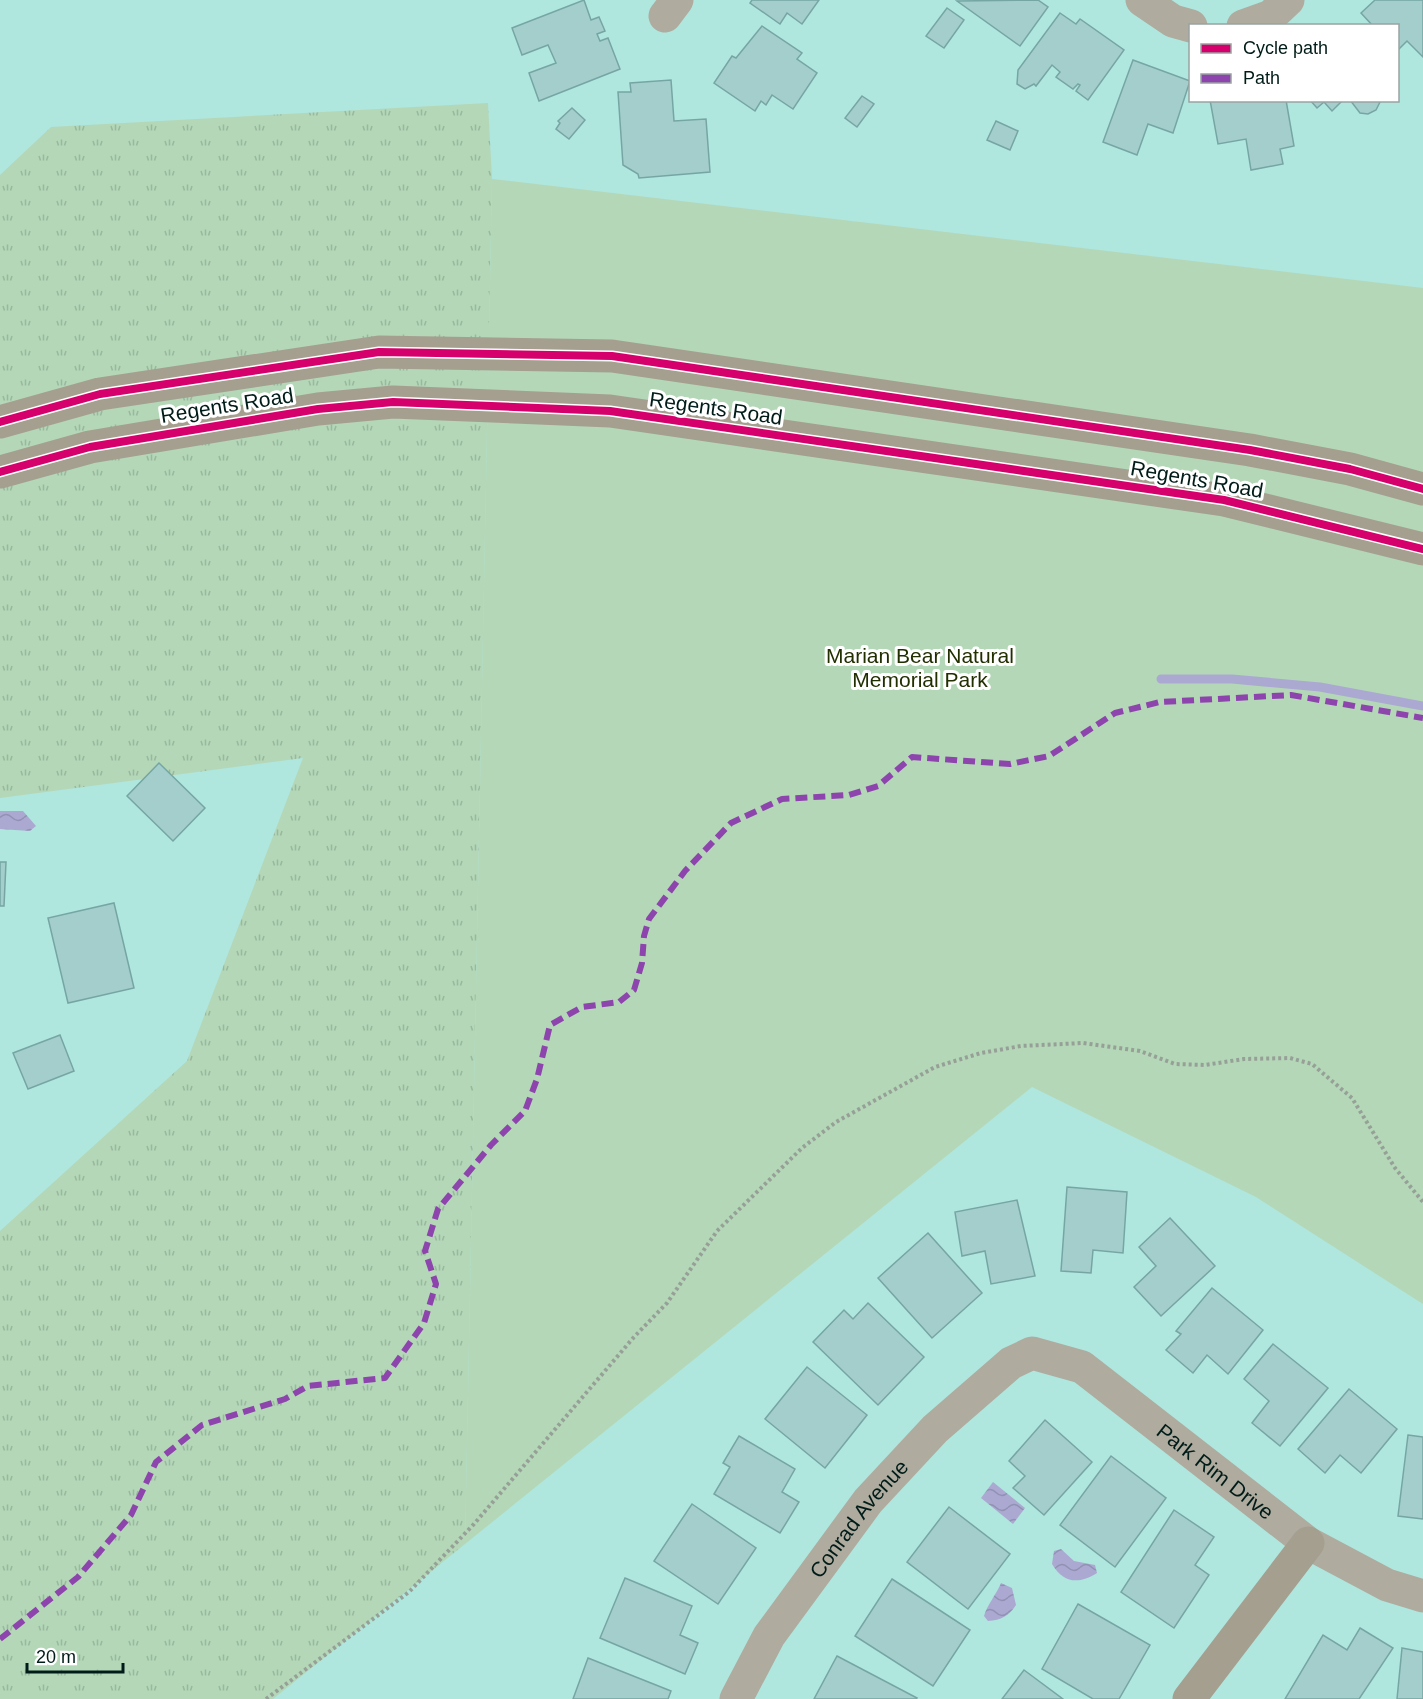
<svg xmlns="http://www.w3.org/2000/svg" width="1423" height="1699" viewBox="0 0 1423 1699" font-family="Arial,sans-serif">
	<defs>
		<pattern id="grass-tufts" width="24" height="20" patternUnits="userSpaceOnUse" patternTransform="scale(1.5)"><rect width="24" height="20" fill="#b4d7b8"/><path d="M3 7l-1-3M5 7V3M7 7l1-3M15 17l-1-3M17 17v-4M19 17l1-3" fill="none" stroke="#99b89d"/></pattern>
		<pattern id="water-waves" width="16" height="10" patternUnits="userSpaceOnUse" patternTransform="scale(1.5)"><rect width="16" height="10" fill="#aba9d1"/><path d="M0 5q4-4 8 0t8 0" fill="none" stroke="#9191b3"/></pattern>
	</defs>
	<rect width="100%" height="100%" fill="#afe6de"/>
	<polygon fill="url(#grass-tufts)" points="488,103 492,179 465,1544 273,1699 0,1699 0,1231 187,1061 303,758 0,798 0,175 51,127"/>
	<polygon fill="#b4d7b8" points="492,179 1423,288 1423,1304 1256,1197 1032,1087 465,1544"/>
	<g fill="url(#water-waves)">
		<polygon points="0,811 23,811 36,826 30,831 0,829"/>
		<polygon points="993,1482 1025,1508 1013,1524 981,1498"/>
		<path d="M 1061,1549 L 1074,1561 L 1095,1565 L 1097,1573 C 1079,1584 1064,1584 1052,1564 L 1054,1551 Z"/>
		<path d="M 1001,1583 L 1012,1588 L 1016,1605 C 1009,1616 1001,1620 988,1621 L 984,1616 C 987,1605 996,1595 1001,1583 Z"/>
	</g>
	<g fill="none" stroke-linecap="round" stroke-linejoin="round">
		<polyline stroke="#aba9d1" stroke-width="9" points="1161,679 1232,679 1320,687 1423,706"/>
	</g>
	<g fill="#a3cecc" stroke="#76a6a4" stroke-width="1.5">
		<polygon points="584,0 591,20 599,17 605,31 597,34 600,41 608,38 620,69 539,101 529,73 556,63 548,45 522,55 512,28"/>
		<polygon points="752,0 819,0 802,24 787,13 780,24 750,3"/>
		<polygon points="1038,0 1048,7 1020,46 957,1"/>
		<polygon points="1375,0 1423,0 1423,57 1407,41 1398,50 1398,26 1373,26 1361,13"/>
		<polygon points="947,8 964,20 944,48 926,36"/>
		<polygon points="1060,13 1076,24 1080,19 1124,50 1088,100 1076,91 1080,85 1078,84 1073,89 1056,77 1060,72 1052,65 1036,86 1034,84 1025,89 1017,84 1018,70"/>
		<polygon points="762,26 802,53 797,59 817,73 793,109 772,95 766,105 761,101 755,111 714,83 732,56 736,58"/>
		<polygon points="1133,60 1190,81 1173,133 1148,124 1137,155 1103,142"/>
		<polygon points="671,80 674,121 706,119 710,172 639,178 638,174 623,165 618,92 631,92 630,83"/>
		<polygon points="862,96 874,104 857,127 845,118"/>
		<polygon points="1210,100 1286,100 1294,146 1280,149 1283,164 1251,170 1246,139 1218,144"/>
		<polygon points="1310,100 1343,100 1332,111 1324,102 1317,108"/>
		<polygon points="1350,100 1381,100 1376,110 1368,114 1360,113"/>
		<polygon points="572,108 585,120 569,139 556,129 560,123 558,121"/>
		<polygon points="996,121 1018,131 1010,150 987,140"/>
		<polygon points="159,763 205,808 173,841 127,796"/>
		<polygon points="0,862 6,862 4,906 0,906"/>
		<polygon points="114,903 134,988 68,1003 48,918"/>
		<polygon points="60,1035 74,1071 28,1089 13,1053"/>
		<polygon points="1067,1187 1127,1192 1123,1253 1093,1250 1091,1273 1061,1271"/>
		<polygon points="1017,1200 1035,1276 991,1284 985,1251 962,1256 955,1212"/>
		<polygon points="1170,1218 1215,1266 1161,1316 1134,1287 1156,1266 1139,1247"/>
		<polygon points="928,1233 982,1293 932,1338 878,1278"/>
		<polygon points="1212,1288 1263,1330 1228,1374 1207,1355 1193,1373 1166,1350 1181,1334 1176,1331"/>
		<polygon points="868,1303 924,1357 878,1405 813,1342 844,1310 853,1319"/>
		<polygon points="1273,1344 1328,1388 1280,1446 1252,1423 1269,1401 1244,1379"/>
		<polygon points="807,1367 867,1415 825,1468 765,1419"/>
		<polygon points="1349,1389 1397,1429 1361,1473 1340,1455 1325,1473 1298,1449"/>
		<polygon points="1045,1420 1092,1462 1044,1515 1013,1488 1025,1476 1009,1461"/>
		<polygon points="1408,1435 1423,1437 1423,1519 1398,1516"/>
		<polygon points="739,1436 795,1469 782,1492 799,1502 780,1533 714,1494 730,1467 723,1463"/>
		<polygon points="1111,1456 1166,1498 1115,1567 1060,1525"/>
		<polygon points="692,1504 756,1548 718,1604 654,1561"/>
		<polygon points="949,1507 1010,1554 968,1609 907,1562"/>
		<polygon points="1174,1510 1214,1537 1195,1565 1209,1575 1174,1628 1121,1592"/>
		<polygon points="625,1578 692,1606 680,1635 698,1643 685,1674 600,1638"/>
		<polygon points="892,1579 970,1630 933,1686 855,1636"/>
		<polygon points="1078,1604 1150,1645 1119,1699 1093,1699 1042,1669"/>
		<polygon points="1360,1628 1393,1648 1359,1699 1285,1699 1323,1635 1347,1650"/>
		<polygon points="1402,1648 1423,1652 1423,1699 1397,1699"/>
		<polygon points="837,1656 917,1698 916,1699 814,1699"/>
		<polygon points="588,1658 671,1691 668,1699 573,1699"/>
		<polygon points="1024,1670 1063,1699 1002,1699"/>
	</g>
	<g fill="none" stroke-linecap="round" stroke-linejoin="round">
		<polyline stroke="#97a097" stroke-width="4" stroke-dasharray="3 3" stroke-linecap="butt" points="266,1699 409,1592 474,1524 634,1337 667,1303 717,1231 802,1148 836,1122 935,1067 981,1053 1021,1046 1083,1043 1140,1051 1175,1064 1205,1065 1244,1059 1290,1058 1312,1064 1352,1098 1395,1168 1423,1202"/>
		<g stroke="#afab9f" stroke-width="33">
			<polyline points="1142,0 1173,21 1191,26"/>
			<polyline points="665,16 677,0"/>
			<polyline points="1243,26 1271,16 1288,0"/>
			<path id="s1" d="M 736,1699 L 769,1636 L 868,1501 L 935,1429 L 1011,1363 L 1032,1353 L 1082,1367 L 1308,1543 L 1387,1585 L 1423,1596"/>
		</g>
		<g stroke="#a59f90" stroke-width="33">
			<polyline points="0,422 100,394 379,352 612,356 1250,450 1350,469 1423,489"/>
			<polyline points="0,472 90,447 318,409 393,402 610,411 1224,500 1423,549"/>
			<polyline points="1189,1699 1308,1543"/>
		</g>
		<polyline stroke="#8e44ad" stroke-width="6" stroke-dasharray="12 6" stroke-linecap="butt" points="0,1639 78,1577 131,1515 156,1462 202,1425 285,1399 308,1386 385,1378 424,1323 436,1284 425,1251 438,1209 491,1145 525,1111 537,1079 550,1025 582,1007 619,1002 634,990 642,963 644,936 649,919 685,871 731,823 782,799 849,795 878,786 912,757 1010,764 1049,756 1115,713 1160,702 1291,695 1423,718"/>
		<defs>
			<g id="cycleway">
				<polyline points="0,422 100,394 379,352 612,356 1250,450 1350,469 1423,489"/>
				<polyline points="0,472 90,447 318,409 393,402 610,411 1224,500 1423,549"/>
			</g>
		</defs>
		<use href="#cycleway" stroke="#fff" stroke-width="11"/>
		<use href="#cycleway" stroke="#d6006c" stroke-width="8"/>
	</g>
	<g text-anchor="middle" dominant-baseline="central" stroke-width="6" stroke-linejoin="round" paint-order="stroke">
		<g font-size="21" fill="#001c18" stroke="#fff">
			<text transform="translate(227 405) rotate(-9)">Regents Road</text>
			<text transform="translate(716 408) rotate(8)">Regents Road</text>
			<text transform="translate(1197 479) rotate(10)">Regents Road</text>
			<text stroke="none"><textPath href="#s1" startOffset="682">Park Rim Drive</textPath></text>
			<text stroke="none"><textPath href="#s1" startOffset="219">Conrad Avenue</textPath></text>
		</g>
		<g font-size="21" fill="#222f00" stroke="#fff">
			<text x="920" y="655">Marian Bear Natural<tspan x="920" dy="24">Memorial Park</tspan></text>
		</g>
	</g>
	<rect x="1189" y="24" width="210" height="78" fill="#ffffff" stroke="#99a4a3" stroke-width="1.5"/>
	<rect x="1201" y="44" width="30" height="9" fill="#d6006c" stroke="#99a4a3" stroke-width="1.5"/>
	<text x="1243" y="54" font-size="18" fill="#001c18">Cycle path</text>
	<rect x="1201" y="74" width="30" height="9" fill="#8e44ad" stroke="#99a4a3" stroke-width="1.5"/>
	<text x="1243" y="84" font-size="18" fill="#001c18">Path</text>
	<path d="M27 1663v9h96v-9" fill="none" stroke="#001c18" stroke-width="3"/>
	<text x="36" y="1663" font-size="18" fill="#001c18" stroke="#ffffff" stroke-width="4.5" paint-order="stroke">20 m</text>
</svg>
